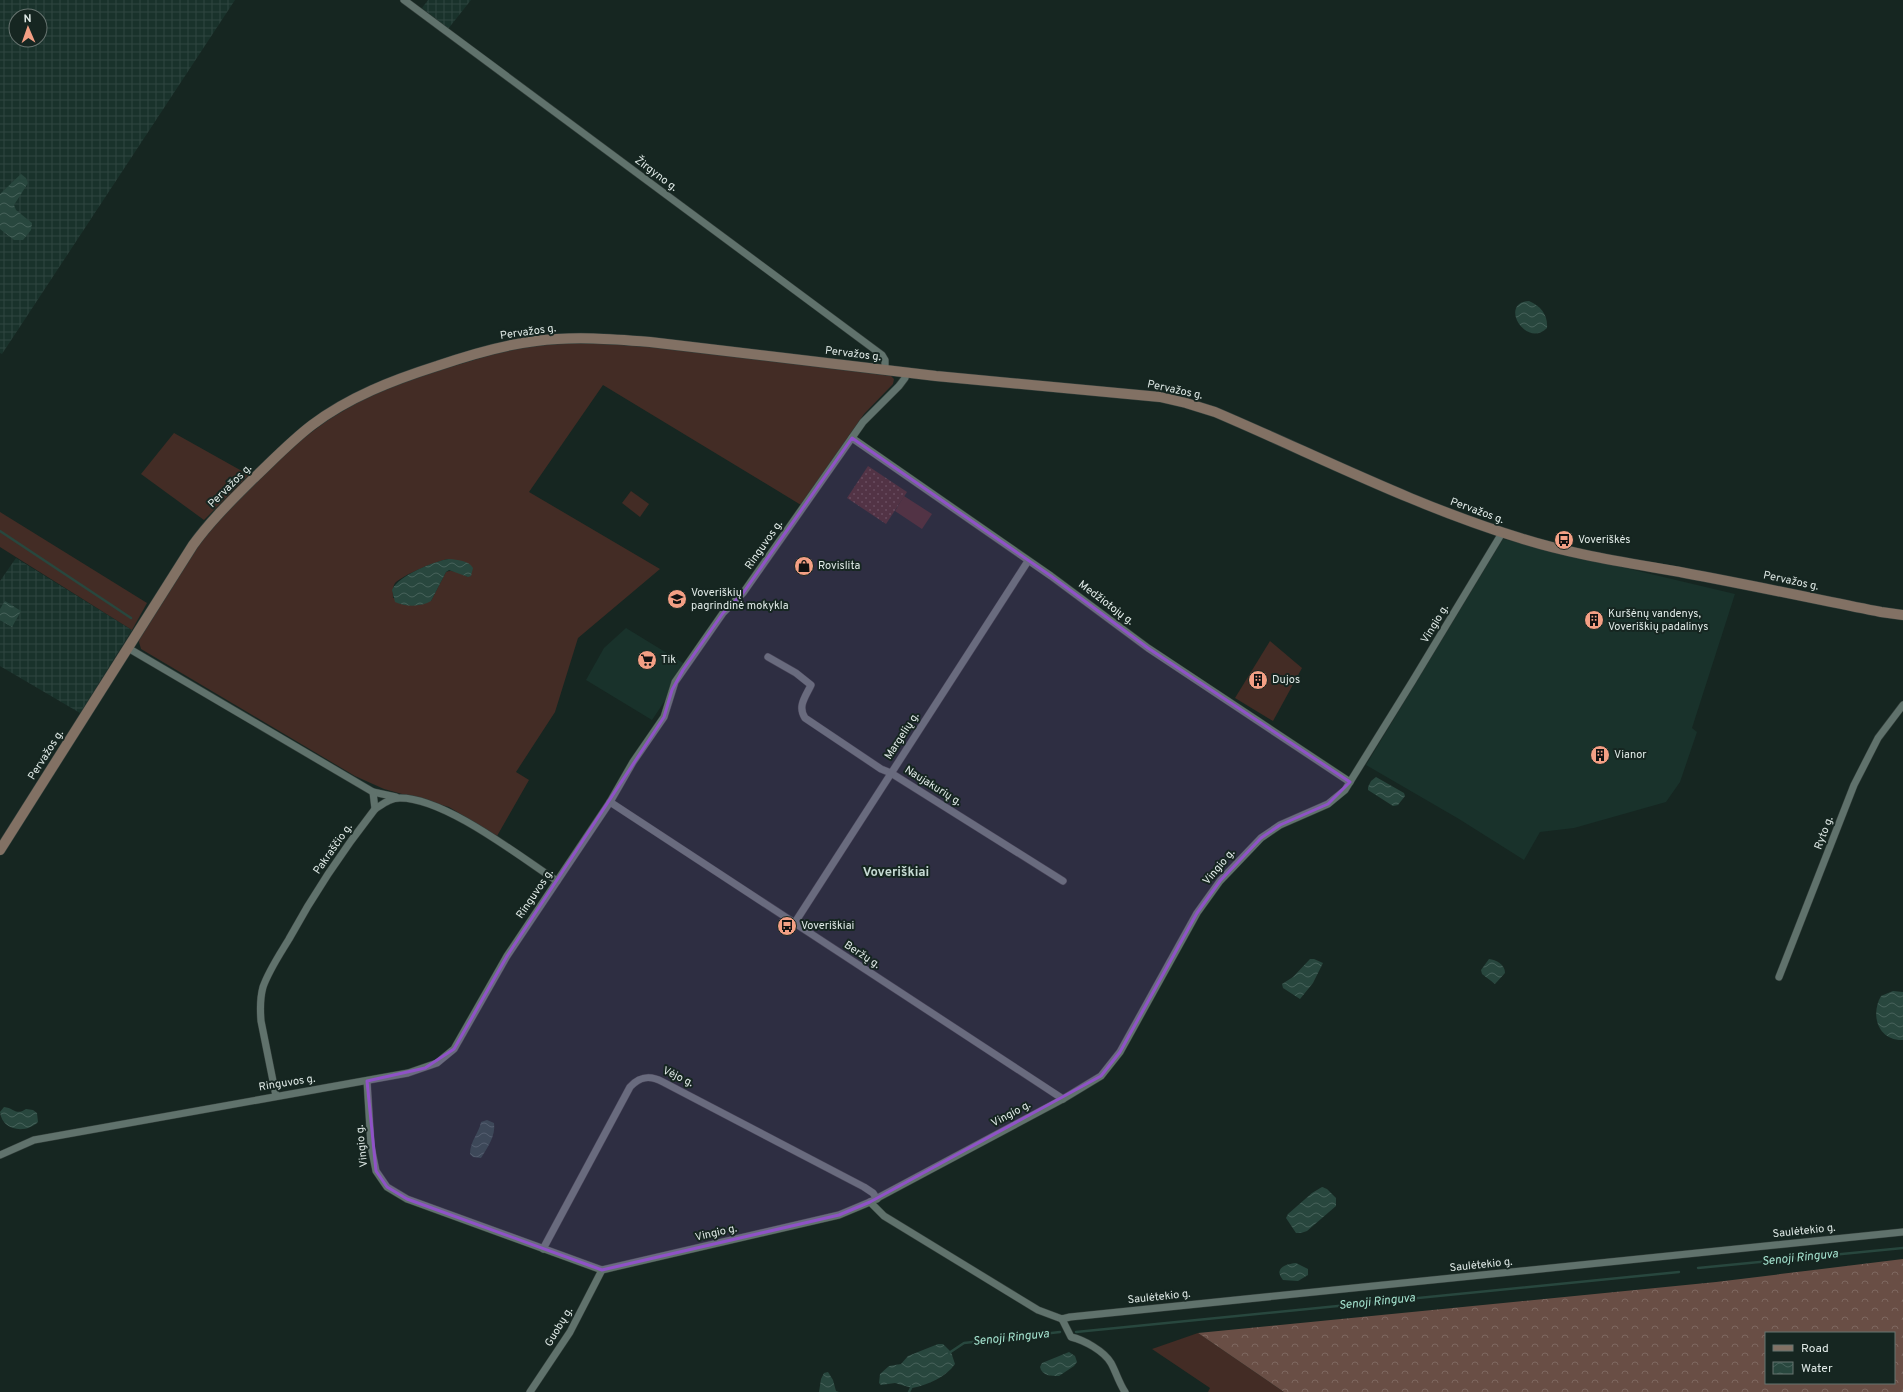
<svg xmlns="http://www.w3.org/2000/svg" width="1903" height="1392" viewBox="0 0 1903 1392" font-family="Overpass,sans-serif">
	<defs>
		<pattern id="industrial-grid" width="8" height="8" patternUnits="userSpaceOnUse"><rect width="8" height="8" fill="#19322b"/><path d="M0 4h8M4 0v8" fill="none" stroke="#2f4640"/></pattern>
		<pattern id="forest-crowns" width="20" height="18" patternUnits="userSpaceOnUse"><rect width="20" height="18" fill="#694e45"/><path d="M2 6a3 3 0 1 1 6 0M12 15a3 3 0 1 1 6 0" fill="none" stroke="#7e6860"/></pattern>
		<pattern id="park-dots" width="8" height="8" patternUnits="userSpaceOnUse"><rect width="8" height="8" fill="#432c25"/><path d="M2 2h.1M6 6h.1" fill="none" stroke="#5e4b45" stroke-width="1.8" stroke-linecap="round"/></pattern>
		<pattern id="water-waves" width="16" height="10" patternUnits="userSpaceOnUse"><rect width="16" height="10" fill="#28473e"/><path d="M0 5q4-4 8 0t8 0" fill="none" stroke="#47625a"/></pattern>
	</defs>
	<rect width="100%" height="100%" fill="#162621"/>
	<g fill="#19322b">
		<polygon points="1503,539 1735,594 1692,728 1697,732 1680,782 1666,802 1574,828 1540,832 1524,860 1459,819 1366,765"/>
		<polygon points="626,628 688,666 652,720 586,680 604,648"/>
	</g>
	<g fill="url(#industrial-grid)" fill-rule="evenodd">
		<path d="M 0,0 L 235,0 L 2,354 L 0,353 ZM 16,16 L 40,16 L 40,40 L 16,40 Z"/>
		<polygon points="428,0 471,0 448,29 422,8"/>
		<polygon points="16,558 132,630 80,713 0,666 0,581"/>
	</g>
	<g fill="#432c25" fill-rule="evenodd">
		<path d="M 564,343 C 610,343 655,347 701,352 C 764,359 828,368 891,376 L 894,379 L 893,384 L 864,414 L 801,505 L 603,385 L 529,492 L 660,569 L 578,638 L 555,712 L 516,772 L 529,780 L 497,836 L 449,807 L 384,789 L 355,776 L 141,649 L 139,642 L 140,635 L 186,560 L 212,527 L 237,500 L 297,443 L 328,420 L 365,398 L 403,381 L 514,348 ZM 449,559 L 468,577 C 461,574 453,569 446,572 L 431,601 L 393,598 C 393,593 392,588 395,583 C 403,575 438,560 449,559 Z"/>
		<polygon points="174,433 249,475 204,520 141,474"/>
		<polygon points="631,491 649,504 640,517 622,503"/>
		<polygon points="904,496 932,514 922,529 895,511"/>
		<polygon points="0,512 147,603 132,630 0,547"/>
		<polygon points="1270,641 1302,668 1273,721 1235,698"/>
		<polygon points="1198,1333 1284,1392 1208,1392 1210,1388 1152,1349"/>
	</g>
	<path fill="url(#forest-crowns)" fill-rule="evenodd" d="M 1903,1259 L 1903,1392 L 1284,1392 L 1198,1333 L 1716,1282 ZM 1766,1333 L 1894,1333 L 1894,1383 L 1766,1383 Z"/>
	<polygon fill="url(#park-dots)" points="868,466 907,492 886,524 847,498"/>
	<g fill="url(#water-waves)">
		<polygon points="21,174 26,178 28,183 14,205 16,210 32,223 31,230 23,240 14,240 0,229 0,194"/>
		<path d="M 1529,301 C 1541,306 1548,315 1547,328 C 1526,349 1498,303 1529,301 Z"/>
		<path d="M 449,559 C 458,560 468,560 473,568 L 471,576 L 468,577 L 449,570 L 446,572 L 431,601 C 422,607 405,607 395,602 L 392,590 C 398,576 434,561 449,559 Z"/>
		<polygon points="5,601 21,611 12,627 0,620 0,609"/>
		<polygon points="1376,777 1404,793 1405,796 1398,805 1393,806 1368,790 1368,787 1371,781"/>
		<polygon points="1310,959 1314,959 1323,963 1313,983 1300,999 1283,988 1282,984 1293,977"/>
		<path d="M 1489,959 C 1496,960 1505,964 1505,973 L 1495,984 L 1482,974 L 1481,970 Z"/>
		<path d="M 1893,991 L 1903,992 L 1903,1040 C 1878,1041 1870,1015 1881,996 Z"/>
		<path d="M 4,1107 C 14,1108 16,1116 26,1109 L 33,1110 L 37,1113 L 38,1122 C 26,1134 2,1131 0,1112 Z"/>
		<path d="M 487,1120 L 494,1123 C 496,1136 487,1148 481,1158 L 473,1157 L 470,1154 C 470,1141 479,1133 481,1122 Z"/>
		<polygon points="1322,1187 1327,1189 1336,1198 1336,1206 1307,1231 1301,1233 1296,1233 1286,1218 1288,1214 1312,1193"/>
		<path d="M 1296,1263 L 1308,1269 L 1308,1275 L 1298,1281 L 1283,1280 C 1273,1268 1286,1264 1296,1263 Z"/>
		<path d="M 938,1344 L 943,1344 L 951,1352 L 955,1364 C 946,1377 928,1385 912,1388 L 895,1383 L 881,1385 L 879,1383 L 880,1374 L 889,1366 L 901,1364 L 908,1356 Z"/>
		<path d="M 1069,1352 L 1075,1356 L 1077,1362 L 1074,1366 L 1059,1376 C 1051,1376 1042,1376 1040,1367 L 1042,1363 Z"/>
		<polygon points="828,1372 833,1380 836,1391 839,1392 819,1392 821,1379 824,1373"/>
	</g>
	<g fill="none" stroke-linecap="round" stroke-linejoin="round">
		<g stroke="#28473e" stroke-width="2.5">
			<polyline points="0,531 131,618"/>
			<polyline points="1698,1268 1903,1248"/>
			<polyline points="1076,1332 1679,1272"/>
			<polyline points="949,1353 964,1343 1060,1332"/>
			<polyline points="909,1392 912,1386"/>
		</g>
		<defs>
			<g id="street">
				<polyline points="404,0 882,355 885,360 885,370"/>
				<polyline points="852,438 1051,576 1148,648 1350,782"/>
				<polyline points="128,648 373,792 396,797"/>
				<path d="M 768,657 L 796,673 L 811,685 C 806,696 797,706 805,718 L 881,769 L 891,773 L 1063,881"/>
				<polyline points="373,792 375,809"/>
				<polyline points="610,802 1063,1099"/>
				<polyline points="794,924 1028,561"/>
				<polyline points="1779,977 1854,785 1878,738 1903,705"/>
				<polyline points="367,1081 371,1146 376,1171 387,1187 407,1199 602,1270 839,1215 870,1202 1063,1099 1101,1076 1120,1052 1197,913 1220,881 1261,838 1280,825 1328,804 1345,790 1412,682 1502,533"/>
				<path d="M 276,1096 L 261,1021 C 260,1009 260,998 263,987 C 269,970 280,954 289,939 C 314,893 343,850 375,809 C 383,804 390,798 400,798 C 445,798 519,856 557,881"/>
				<polyline points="0,1155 34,1140 408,1073 437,1063 454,1049 507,956 610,802 633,762 664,717 675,682 723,613 743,593 863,422 899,386 905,378 906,373"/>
				<polyline points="870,1202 884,1216 1038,1310 1062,1319"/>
				<path d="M 543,1249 L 630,1087 C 640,1076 650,1075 663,1082 L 864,1187 L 873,1193 L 877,1199"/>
				<polyline points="1062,1319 1070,1317 1903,1232"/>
				<path d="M 1062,1319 L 1071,1337 C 1084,1340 1104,1351 1111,1363 C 1116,1372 1119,1383 1125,1392"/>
				<polyline points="530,1392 570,1332 602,1270"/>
			</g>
			<path id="secondary" d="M 0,850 L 193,545 C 211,520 232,500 254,478 C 273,460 291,441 312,425 C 349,397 393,380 437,366 C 469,355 502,345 536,341 C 574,336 612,339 650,342 L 936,376 L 1160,397 L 1186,403 L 1215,412 C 1316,455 1415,506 1520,538 C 1573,555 1630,563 1685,573 C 1750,585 1816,599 1881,612 L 1903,615"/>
		</defs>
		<use href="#street" stroke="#333f3b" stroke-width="8"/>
		<use href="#secondary" stroke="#333f3b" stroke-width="11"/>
		<use href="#street" stroke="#60726c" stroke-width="7"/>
		<use href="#secondary" stroke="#827164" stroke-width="10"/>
	</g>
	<path fill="#8f52c7" fill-opacity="0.2" stroke="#8f52c7" stroke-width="3" stroke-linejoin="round" d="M 852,438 L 1051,576 L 1148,648 L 1350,782 L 1328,804 L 1280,825 L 1261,838 L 1220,881 L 1197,913 L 1120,1052 L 1101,1076 L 870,1202 L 839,1215 L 602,1270 L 407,1199 L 387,1187 L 376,1171 L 367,1081 L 425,1068 L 454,1049 L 507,956 L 664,717 L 672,690 L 683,670 L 723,613 L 743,593 Z"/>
	<defs>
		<symbol id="bus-disc" viewBox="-11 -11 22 22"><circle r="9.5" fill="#f39f84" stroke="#162621"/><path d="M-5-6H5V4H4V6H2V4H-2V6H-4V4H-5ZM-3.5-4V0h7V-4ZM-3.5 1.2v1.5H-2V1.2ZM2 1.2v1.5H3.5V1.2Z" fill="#111"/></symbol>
		<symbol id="shop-disc" viewBox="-11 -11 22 22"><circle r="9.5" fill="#f39f84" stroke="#162621"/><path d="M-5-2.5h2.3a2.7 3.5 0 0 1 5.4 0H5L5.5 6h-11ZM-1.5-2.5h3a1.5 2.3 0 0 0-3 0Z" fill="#111"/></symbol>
		<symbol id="school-disc" viewBox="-11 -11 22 22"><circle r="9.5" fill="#f39f84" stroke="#162621"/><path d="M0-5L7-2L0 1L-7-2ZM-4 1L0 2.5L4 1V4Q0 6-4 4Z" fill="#111"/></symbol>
		<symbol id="building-disc" viewBox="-11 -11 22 22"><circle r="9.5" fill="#f39f84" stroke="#162621"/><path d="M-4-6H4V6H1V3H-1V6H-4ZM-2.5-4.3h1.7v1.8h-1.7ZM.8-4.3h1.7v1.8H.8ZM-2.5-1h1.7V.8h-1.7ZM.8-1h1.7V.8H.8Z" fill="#111"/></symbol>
		<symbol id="supermarket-disc" viewBox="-11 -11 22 22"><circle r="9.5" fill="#f39f84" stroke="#162621"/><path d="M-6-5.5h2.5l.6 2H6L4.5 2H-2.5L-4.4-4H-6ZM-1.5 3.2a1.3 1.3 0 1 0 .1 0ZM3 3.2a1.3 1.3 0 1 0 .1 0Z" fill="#111"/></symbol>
	</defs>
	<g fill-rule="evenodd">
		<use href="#bus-disc" x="1553" y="529" width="22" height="22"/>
		<use href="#shop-disc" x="793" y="555" width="22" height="22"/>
		<use href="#school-disc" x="666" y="588" width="22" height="22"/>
		<use href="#building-disc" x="1583" y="609" width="22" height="22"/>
		<use href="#supermarket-disc" x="636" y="649" width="22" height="22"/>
		<use href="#building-disc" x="1247" y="669" width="22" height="22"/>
		<use href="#building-disc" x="1589" y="744" width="22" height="22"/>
		<use href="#bus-disc" x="776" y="915" width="22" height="22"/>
	</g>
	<g text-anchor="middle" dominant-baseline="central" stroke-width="4" stroke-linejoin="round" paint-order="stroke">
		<g font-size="11" fill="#e0eae7" stroke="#162621">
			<text transform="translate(656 174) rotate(37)">Žirgyno g.</text>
			<text transform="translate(528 332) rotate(-8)">Pervažos g.</text>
			<text transform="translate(853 354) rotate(7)">Pervažos g.</text>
			<text transform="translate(1175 390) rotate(12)">Pervažos g.</text>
			<text transform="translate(230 486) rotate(-45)">Pervažos g.</text>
			<text transform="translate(1477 511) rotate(20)">Pervažos g.</text>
			<text transform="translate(764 545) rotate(-55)">Ringuvos g.</text>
			<text transform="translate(1791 581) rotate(12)">Pervažos g.</text>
			<text transform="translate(1106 603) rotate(37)">Medžiotojų g.</text>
			<text transform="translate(1435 624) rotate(-59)">Vingio g.</text>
			<text transform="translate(902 736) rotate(-57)">Margelių g.</text>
			<text transform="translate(46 755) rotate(-58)">Pervažos g.</text>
			<text transform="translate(933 786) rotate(32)">Naujakurių g.</text>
			<text transform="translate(1824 833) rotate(-69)">Ryto g.</text>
			<text transform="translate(333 849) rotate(-55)">Pakraščio g.</text>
			<text transform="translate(1219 867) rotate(-50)">Vingio g.</text>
			<text transform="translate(535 894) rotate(-56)">Ringuvos g.</text>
			<text transform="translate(862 955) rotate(33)">Beržų g.</text>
			<text transform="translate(678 1077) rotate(25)">Vėjo g.</text>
			<text transform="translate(287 1083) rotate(-9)">Ringuvos g.</text>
			<text transform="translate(1011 1114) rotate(-28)">Vingio g.</text>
			<text transform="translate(362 1146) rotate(-96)">Vingio g.</text>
			<text transform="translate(1804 1231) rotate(-6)">Saulėtekio g.</text>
			<text transform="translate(716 1233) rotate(-13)">Vingio g.</text>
			<text transform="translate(1481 1265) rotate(-6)">Saulėtekio g.</text>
			<text transform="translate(1159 1297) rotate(-6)">Saulėtekio g.</text>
			<text transform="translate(559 1327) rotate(-59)">Guobų g.</text>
		</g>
		<g font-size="11" fill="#e0eae7" stroke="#162621" text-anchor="start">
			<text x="1578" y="540">Voveriškės</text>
			<text x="818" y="566">Rovislita</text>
			<text x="691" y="593">Voveriškių<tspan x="691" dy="13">pagrindinė mokykla</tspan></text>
			<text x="1608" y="614">Kuršėnų vandenys,<tspan x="1608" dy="13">Voveriškių padalinys</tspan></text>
			<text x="661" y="660">Tik</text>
			<text x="1272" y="680">Dujos</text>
			<text x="1614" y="755">Vianor</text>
			<text x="801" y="926">Voveriškiai</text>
		</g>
		<g font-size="12" font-style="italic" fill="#a5e4d0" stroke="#162621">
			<text transform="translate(1800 1258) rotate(-6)">Senoji Ringuva</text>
			<text transform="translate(1377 1302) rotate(-6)">Senoji Ringuva</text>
			<text transform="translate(1011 1338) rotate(-6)">Senoji Ringuva</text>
		</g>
		<g font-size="13" font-weight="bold" fill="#c6dad3" stroke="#162621">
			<text x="896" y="873">Voveriškiai</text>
		</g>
	</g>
	<rect x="1765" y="1332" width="130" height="52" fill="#162621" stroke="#677470"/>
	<rect x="1773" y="1345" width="20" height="6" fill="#827164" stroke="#677470"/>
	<text x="1801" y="1352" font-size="12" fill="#e0eae7">Road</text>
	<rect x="1773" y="1362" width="20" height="12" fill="url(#water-waves)" stroke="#677470"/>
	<text x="1801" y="1372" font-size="12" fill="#e0eae7">Water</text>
	<g transform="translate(28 28) rotate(358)"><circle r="19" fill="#162621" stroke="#677470"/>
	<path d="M0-3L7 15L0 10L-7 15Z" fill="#f39f84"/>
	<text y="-6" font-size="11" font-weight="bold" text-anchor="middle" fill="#e0eae7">N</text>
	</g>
</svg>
